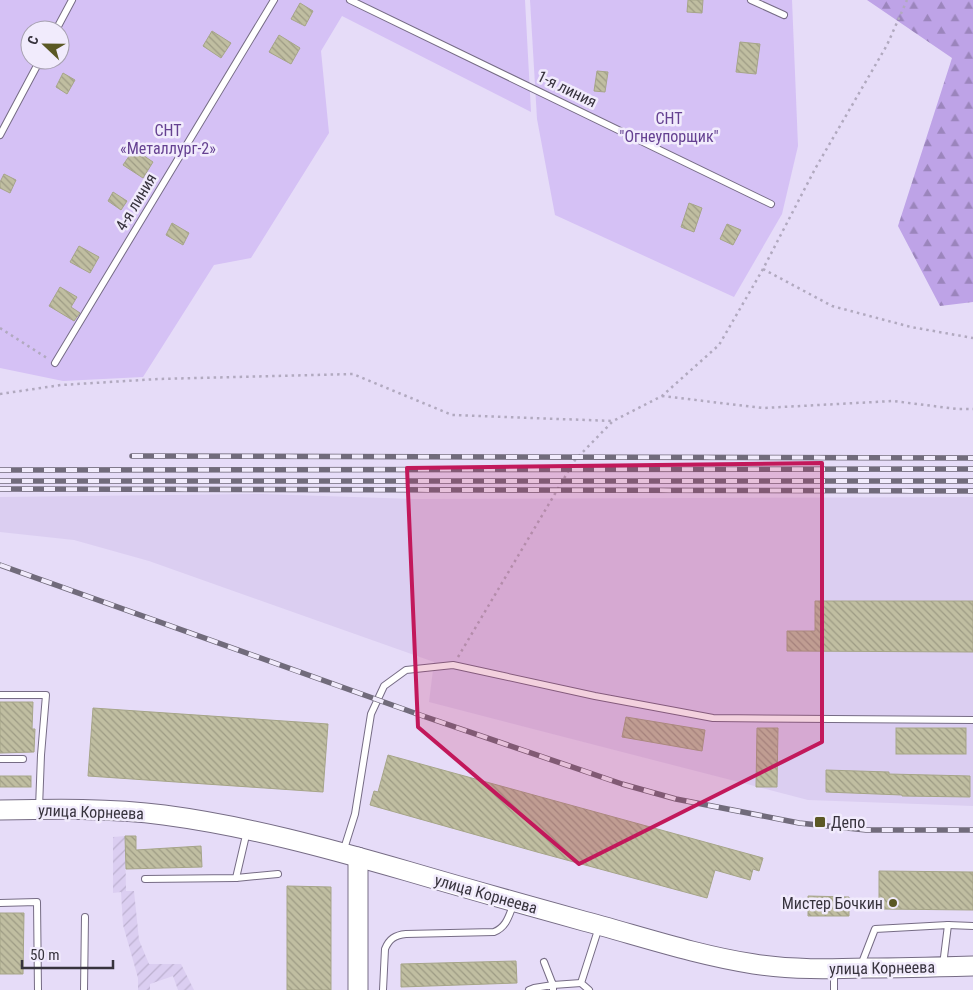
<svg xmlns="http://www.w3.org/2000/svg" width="973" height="990" viewBox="0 0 973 990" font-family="'Roboto Condensed',sans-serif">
	<defs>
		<pattern id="industrial-furrows" width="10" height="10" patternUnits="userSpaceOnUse" patternTransform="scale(1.25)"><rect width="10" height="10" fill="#dbcef1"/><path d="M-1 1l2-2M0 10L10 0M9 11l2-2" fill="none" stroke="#bdb1d0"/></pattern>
		<pattern id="forest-firs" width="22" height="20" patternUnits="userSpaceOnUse" patternTransform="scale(1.25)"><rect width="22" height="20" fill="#bea3e7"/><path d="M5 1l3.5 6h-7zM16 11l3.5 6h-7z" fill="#9b85bc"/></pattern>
		<pattern id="building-back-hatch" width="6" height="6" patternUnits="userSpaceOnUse" patternTransform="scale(1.25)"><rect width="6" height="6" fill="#c0bea1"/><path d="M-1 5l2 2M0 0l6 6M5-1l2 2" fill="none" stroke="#9d9b84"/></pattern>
	</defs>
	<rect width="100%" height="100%" fill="#e6dcf8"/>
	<polygon fill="#dbcef1" points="262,494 414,499 973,497 973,806 808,800 429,702 434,662 149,561 74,540 0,532 0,497"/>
	<polygon fill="url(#industrial-furrows)" points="125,836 126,891 134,891 139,940 149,964 181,964 194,990 178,990 173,976 150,984 150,990 138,990 138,978 123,925 121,892 113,893 113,837"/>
	<g fill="#d5c1f5" fill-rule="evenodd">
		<path d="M 0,0 L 525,0 L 531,112 L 342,16 L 321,51 L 329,133 L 251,258 L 214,265 L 143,377 L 63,381 L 0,368 ZM 30,30 L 60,30 L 60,60 L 30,60 Z"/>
		<polygon points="530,0 792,0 798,146 782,214 734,297 555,215 537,119"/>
	</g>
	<polygon fill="url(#forest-firs)" points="867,0 973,0 973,302 940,306 898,226 952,58"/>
	<g fill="url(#building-back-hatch)" stroke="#a6a589">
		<polygon points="688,0 703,0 702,13 687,12"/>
		<polygon points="300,3 313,11 305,26 291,19"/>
		<polygon points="212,31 231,43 221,58 203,46"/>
		<polygon points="279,35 300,48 291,64 269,52"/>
		<polygon points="740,42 760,44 756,74 736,72"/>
		<polygon points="597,71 608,72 605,92 594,91"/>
		<polygon points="63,73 75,80 67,94 56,87"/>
		<polygon points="134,149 153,162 143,178 123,165"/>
		<polygon points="4,174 16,180 10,193 0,188 0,182"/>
		<polygon points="113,192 127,201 121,210 108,201"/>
		<polygon points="689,203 702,208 694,232 681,227"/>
		<polygon points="172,223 189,233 183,245 166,235"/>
		<polygon points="727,224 741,230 733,245 720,239"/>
		<polygon points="79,246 99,257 90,273 70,262"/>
		<polygon points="60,287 77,297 71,307 80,313 74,321 49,306"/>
		<polygon points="815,601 973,601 973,652 787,651 787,631 815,631"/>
		<polygon points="0,702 33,702 32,729 35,729 34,752 0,753"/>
		<polygon points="93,708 328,724 323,792 88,776"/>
		<polygon points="626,717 705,730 702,751 622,737"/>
		<polygon points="757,728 778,728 777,787 756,787"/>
		<rect x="896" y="728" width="70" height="26"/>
		<polygon points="388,755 763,858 759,871 753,869 750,880 715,870 707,898 537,852 370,805 374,791 378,792"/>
		<polygon points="826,770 889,772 889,774 970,776 970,797 902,796 902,795 826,792"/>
		<rect x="0" y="776" width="31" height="11"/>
		<polygon points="125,836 136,836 136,850 201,846 202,867 126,869"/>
		<polygon points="879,871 973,872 973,910 879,909"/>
		<polygon points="287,886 331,887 331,990 287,990"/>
		<polygon points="808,896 849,897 849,916 808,916"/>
		<polygon points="0,913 24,913 23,974 0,974"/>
		<polygon points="516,961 517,983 401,987 401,964"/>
	</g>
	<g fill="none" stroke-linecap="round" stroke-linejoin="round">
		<defs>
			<g id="lane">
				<polyline points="350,0 771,204"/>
				<polyline points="751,0 784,15"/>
				<polyline points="56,30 72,0"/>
				<polyline points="0,135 40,60"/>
				<polyline points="55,363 274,0"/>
				<polyline points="0,695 46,695 41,755 39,808"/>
				<polyline points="0,759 23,759"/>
				<polyline points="343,852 355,814 371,714 384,686 406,670 453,665 595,696 713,718 973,720"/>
				<polyline points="236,878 278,874"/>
				<polyline points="145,879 236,878 247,831"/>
				<polyline points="0,903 37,902 38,990"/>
				<polyline points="948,925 973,926"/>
				<polyline points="544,962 553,985 581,983"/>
				<polyline points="861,965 875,929 948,925 943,965"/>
				<polyline points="84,990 85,917"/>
				<path d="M 383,990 L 385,949 C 389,939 395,935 406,934 L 494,932 C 507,927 509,915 514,903"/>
				<polyline points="529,990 534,988 553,985 553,990"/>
				<polyline points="589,990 581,983 599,927"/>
				<polyline points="834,990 834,971"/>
			</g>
			<g id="secondary">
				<path d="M 0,810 C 55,809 110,808 164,815 C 247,826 327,848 407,871 C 465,888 522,904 580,920 C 637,935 695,955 754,964 C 791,970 830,969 868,968 C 903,968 938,967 973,966"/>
				<polyline points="358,857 358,990"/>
			</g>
		</defs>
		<use href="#lane" stroke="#766c85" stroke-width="8"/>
		<use href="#secondary" stroke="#766c85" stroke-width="21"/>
		<g stroke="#b1a9bf" stroke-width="2.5" stroke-dasharray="2.5 4" stroke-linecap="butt">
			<polyline points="763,269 832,306 911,327 973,338"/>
			<polyline points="0,328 47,358"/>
			<polyline points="0,394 61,385 158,379 353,374 452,415 613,421"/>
			<polyline points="662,396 763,408 893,401 957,409 973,409"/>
			<polyline points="458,657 575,460 613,421 662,396 719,345 763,269 815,169 887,45 907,0"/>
		</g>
		<use href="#lane" stroke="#fff" stroke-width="6"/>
		<use href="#secondary" stroke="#fff" stroke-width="19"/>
		<defs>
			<g id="rail">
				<polyline points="132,456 973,458"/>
				<polyline points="0,470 973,469"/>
				<polyline points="0,481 973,481"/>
				<polyline points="0,489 973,491"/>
				<polyline points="0,565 423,716 622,784 676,799 799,823 866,830 973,830"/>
			</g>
		</defs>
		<use href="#rail" stroke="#716b7b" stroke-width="5.5"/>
		<use href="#rail" stroke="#f1ebfc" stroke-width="4" stroke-dasharray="11" stroke-linecap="butt"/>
	</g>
	<path fill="#c2185b" fill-opacity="0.2" stroke="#c2185b" stroke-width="4" stroke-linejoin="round" d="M 822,463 L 822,742 L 579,864 L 418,727 L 407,468 Z"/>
	<g fill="#5b5824" stroke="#f1ebfc" stroke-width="2">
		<rect x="814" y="816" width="12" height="12" rx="2.5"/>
		<circle cx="893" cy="903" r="5"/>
	</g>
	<g text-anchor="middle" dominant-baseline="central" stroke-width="5" stroke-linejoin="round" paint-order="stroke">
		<g font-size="16" fill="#37333d" stroke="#f1ebfc">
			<text transform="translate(567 89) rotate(26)">1-я линия</text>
			<text transform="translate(136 202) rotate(-59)">4-я линия</text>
			<text transform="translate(91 812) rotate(2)">улица Корнеева</text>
			<text transform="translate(486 894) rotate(16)">улица Корнеева</text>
			<text transform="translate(882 968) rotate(-1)">улица Корнеева</text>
		</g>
		<g font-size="16" fill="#654191" stroke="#f1ebfc">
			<text x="669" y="118">СНТ<tspan x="669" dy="18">"Огнеупорщик"</tspan></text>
			<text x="168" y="130">СНТ<tspan x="168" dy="18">«Металлург-2»</tspan></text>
		</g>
		<g font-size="16" fill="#37333d" stroke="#f1ebfc" text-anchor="start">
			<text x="831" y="822">Депо</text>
			<text x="883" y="903" text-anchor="end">Мистер Бочкин</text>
		</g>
	</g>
	<g transform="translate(45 45) rotate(292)"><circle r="24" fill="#f1ebfc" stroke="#a7a1b0"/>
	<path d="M0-4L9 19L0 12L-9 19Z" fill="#5b5824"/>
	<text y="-8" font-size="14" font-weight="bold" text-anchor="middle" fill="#37333d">С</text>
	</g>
	<path d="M22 960v8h91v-8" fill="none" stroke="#37333d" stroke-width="2.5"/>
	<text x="30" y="960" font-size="15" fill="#37333d" stroke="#f1ebfc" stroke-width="4" paint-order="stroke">50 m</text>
</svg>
